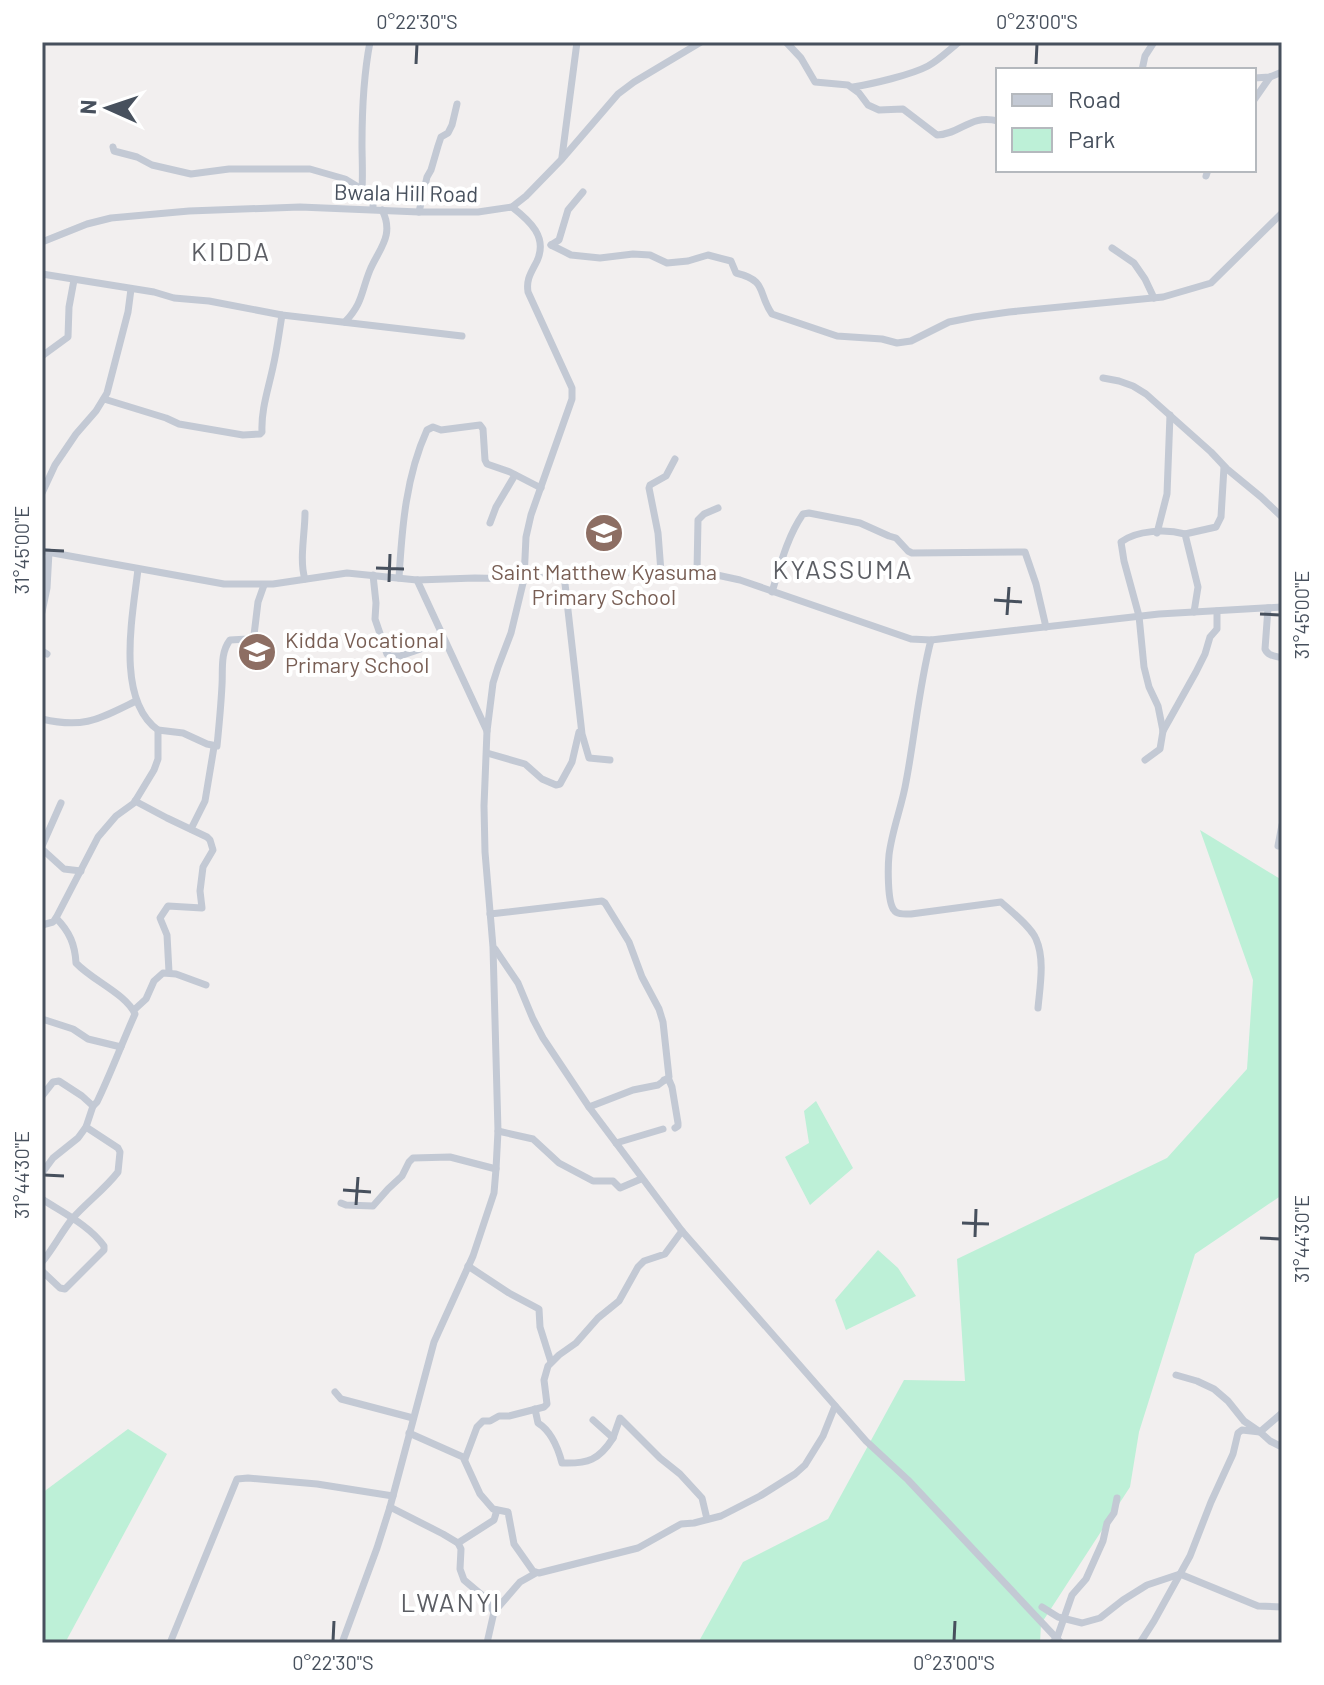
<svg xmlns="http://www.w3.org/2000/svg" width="1324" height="1685" viewBox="0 0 1324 1685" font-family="Barlow,sans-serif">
	<rect width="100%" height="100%" fill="#f2efef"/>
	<g fill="#bdf0d7">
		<polygon points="1200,830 1282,880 1282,1195 1195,1254 1139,1432 1130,1487 1041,1624 1040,1643 698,1643 743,1562 828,1519 904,1380 965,1381 957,1259 1167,1158 1247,1069 1253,980"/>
		<polygon points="816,1101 853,1168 810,1205 785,1157 809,1143 804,1111"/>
		<polygon points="878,1250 898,1268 916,1296 846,1330 835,1300"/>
		<polygon points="128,1429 167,1454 65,1643 42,1643 42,1493"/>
	</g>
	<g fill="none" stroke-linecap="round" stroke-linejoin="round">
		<g stroke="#c3c9d4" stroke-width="7">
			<path d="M 786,42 L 801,58 L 815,82 L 848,85 L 859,93 L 868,105 L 879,110 L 903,109 L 937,135 C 962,134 969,114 998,121"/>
			<polyline points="1142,70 1145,56 1154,42"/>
			<polyline points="1254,78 1270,77 1282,72"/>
			<path d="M 853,87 C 872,84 911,75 928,66 C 939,60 949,50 959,42"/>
			<polyline points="1254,100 1270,77"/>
			<polyline points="113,147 114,151 137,157 152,165 191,174 229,169 310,169 345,179 373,196 373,209"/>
			<polyline points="562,157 577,42"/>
			<polyline points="1206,176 1208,170"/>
			<path d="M 362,189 C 363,173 362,159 362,144 C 362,112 364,73 370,42"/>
			<polyline points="419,212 427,177 431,170 438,146 441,137 448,133 452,125 457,104"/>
			<polyline points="42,242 87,224 111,218 189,211 300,207 419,212 478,212 512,207 526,196 562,159 618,94 634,82 701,42"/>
			<path d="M 551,245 L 571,255 L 600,258 L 633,254 L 650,255 L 667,263 L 688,261 L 708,255 L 731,261 L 736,273 C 768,281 757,292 772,314 L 837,336 L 882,339 L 897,343 L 911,341 L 949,322 L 974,317 L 1009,312 L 1163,297 L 1211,283 L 1282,213"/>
			<polyline points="551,245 559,240 568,210 583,192"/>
			<polyline points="1112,248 1134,263 1145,279 1154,298"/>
			<polyline points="42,274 154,292 174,298 209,301 282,315 462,336"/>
			<path d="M 345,322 C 363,303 361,292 370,270 C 379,249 395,235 382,210"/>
			<polyline points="42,356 68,337 69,307 74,280"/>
			<polyline points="1103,378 1119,381 1133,386 1146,394 1211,452 1227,469 1261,497 1282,517"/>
			<path d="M 104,399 L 166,418 L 179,424 L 243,435 L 260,434 L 262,432 C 261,410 268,390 273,367 C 277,350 279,333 282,315"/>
			<polyline points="42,493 55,465 76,434 96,411 107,393 128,312 131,289"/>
			<polyline points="490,523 496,507 515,475"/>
			<polyline points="1157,533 1167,494 1170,415"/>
			<polyline points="1185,534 1216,527 1221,517 1224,467"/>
			<polyline points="42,551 224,584 273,584 347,573 417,580 475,578 524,579 603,573 703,572 740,580 911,639 931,640 1159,614 1282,607"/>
			<polyline points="697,571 698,520 704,514 718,508"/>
			<polyline points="661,572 658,533 649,488 650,485 666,476 675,459"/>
			<polyline points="373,575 376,603 375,619 387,654 390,656 400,656 444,641"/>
			<polyline points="564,575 582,734 589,758 610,760"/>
			<path d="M 399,578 C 402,527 406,476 427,430 L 433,427 L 441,430 L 480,425 L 483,429 L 485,460 L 487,464 L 510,472 L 541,488"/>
			<path d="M 305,579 C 299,561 305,533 305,513"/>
			<path d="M 772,592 C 780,566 787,537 803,514 L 809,513 L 860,523 L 889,536 L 896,538 L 908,551 L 912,553 L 1025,552 L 1036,584 L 1046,627"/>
			<path d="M 1268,608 L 1265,649 C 1268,656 1275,656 1282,658"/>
			<polyline points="42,612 47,588 49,552"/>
			<path d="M 931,640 C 919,686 915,735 906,782 C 902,806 892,830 889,855 C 888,865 887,902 894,910 C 897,915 905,914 911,914 L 1001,902 C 1011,911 1031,927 1036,939 C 1045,959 1040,986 1038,1008"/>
			<polyline points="42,651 47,654"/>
			<path d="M 42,719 C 84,729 99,719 136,701"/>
			<path d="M 158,730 L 183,733 L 207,744 L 217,746 C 219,726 221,705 222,685 C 223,670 220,653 230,640 L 248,639 L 254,635 L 258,602 L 264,585"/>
			<path d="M 487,731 L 493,683 L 498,667 L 511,633 L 524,579 L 526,537 L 531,515 L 572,399 L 572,388 L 528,292 C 526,279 531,273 537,261 C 548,237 530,221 512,207"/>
			<polyline points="1163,731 1196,672 1205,654 1210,637 1217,629 1217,611"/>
			<polyline points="487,753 525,764 542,779 556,785 560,784 572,762 579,732"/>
			<path d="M 1145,760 L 1160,749 L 1163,731 L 1158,706 L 1149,687 L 1144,667 L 1139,616 L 1124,561 L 1121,542 C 1137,530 1166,529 1185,534 L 1198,587 L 1194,612"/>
			<polyline points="135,801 167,818 207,837 210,840 213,850 203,867 200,891 202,908 168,906 160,918 167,935 169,972"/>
			<polyline points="191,829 205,801 214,747"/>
			<polyline points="42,846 61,803"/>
			<polyline points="1278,846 1282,825"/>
			<polyline points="42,849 64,869 81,871"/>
			<polyline points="490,914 602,901 605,903 629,942 642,977 659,1009 663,1022 669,1077 658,1085 633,1090 589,1107"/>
			<path d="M 42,925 L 53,922 L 56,918 L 98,837 L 116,816 L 134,803 L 154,770 L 158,759 L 158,730 C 115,699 133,614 138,569"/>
			<polyline points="495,949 518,983 533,1019 543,1038 589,1107 682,1231 866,1441 908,1480 1061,1643"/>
			<polyline points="134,1010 146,999 154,981 163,973 176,974 206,985"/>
			<polyline points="42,1019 73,1029 88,1039 121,1047"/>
			<polyline points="664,1080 669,1080 672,1087 678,1123 678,1126 675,1128"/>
			<polyline points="42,1096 53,1082 59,1081 82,1096 93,1106"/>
			<polyline points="498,1131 533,1139 559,1163 593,1181 613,1181 620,1188 641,1179"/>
			<polyline points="616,1143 663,1129"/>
			<path d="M 42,1173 L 53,1158 L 78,1138 L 86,1127 L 93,1106 L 97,1102 C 111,1073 122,1043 135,1014 C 126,994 93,981 76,963 C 75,945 70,932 56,918"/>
			<path d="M 42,1199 C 63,1213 89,1225 104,1246 L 104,1250 L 65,1289 L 60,1288 L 42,1271"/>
			<polyline points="341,1203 346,1205 373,1206 388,1189 402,1176 409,1162 413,1158 450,1157 496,1169"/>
			<path d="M 42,1262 C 53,1249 61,1233 72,1219 C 86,1203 105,1189 118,1172 L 120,1152 L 118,1148 L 86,1127"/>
			<polyline points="468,1266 509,1293 539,1309 540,1327 551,1362"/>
			<polyline points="1176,1375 1197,1381 1214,1389 1228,1401 1244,1421 1260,1432 1270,1441 1282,1447"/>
			<polyline points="335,1392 341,1399 413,1418"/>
			<path d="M 535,1409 L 538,1423 C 551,1431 558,1448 562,1463 C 588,1464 599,1460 613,1438"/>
			<polyline points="593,1420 613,1438 620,1418 660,1458 680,1474 702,1498 707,1519"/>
			<polyline points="409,1433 463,1457 480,1494 493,1509 508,1512 514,1544 533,1571 539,1573 638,1548 681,1524 694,1523 721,1516 760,1496 795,1474 805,1465 823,1436 835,1406"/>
			<polyline points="465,1459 477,1427 483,1421 490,1421 499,1416 509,1416 544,1407 547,1404 544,1380 548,1366 559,1355 576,1343 598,1318 619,1301 638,1267 644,1261 665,1254 682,1231"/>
			<polyline points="390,1507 443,1534 458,1543 461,1549 460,1569 464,1580 483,1596 494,1612"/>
			<polyline points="458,1543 494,1520 497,1510"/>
			<polyline points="1042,1607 1058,1617 1082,1623 1100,1618 1123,1600 1147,1585 1180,1574 1258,1606 1282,1607"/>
			<polyline points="170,1643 237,1479 248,1478 317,1484 393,1496"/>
			<polyline points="342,1643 377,1548 390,1507 434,1342 473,1256 494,1193 496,1169 498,1131 493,947 485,852 484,806 487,731 417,580"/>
			<polyline points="487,1643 494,1612 520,1582 536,1573"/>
			<polyline points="1052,1643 1057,1638 1072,1595 1086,1579 1103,1541 1107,1523 1114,1513 1117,1498"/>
			<polyline points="1140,1643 1154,1621 1190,1556 1211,1502 1233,1454 1238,1433 1242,1430 1260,1432 1282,1413"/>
		</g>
	</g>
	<path fill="none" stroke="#47505d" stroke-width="3" d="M 416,64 L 417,44M 1036,64 L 1037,44M 44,550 L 64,551M 376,568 L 404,569M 389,582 L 390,554M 994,600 L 1022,602M 1260,614 L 1280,615M 1007,615 L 1009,587M 44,1175 L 64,1176M 343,1190 L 371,1192M 356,1205 L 358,1177M 962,1223 L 989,1224M 975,1237 L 976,1209M 1260,1238 L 1280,1239M 333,1641 L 334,1621M 954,1641 L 955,1621"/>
	<defs>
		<symbol id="school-disc" viewBox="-11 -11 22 22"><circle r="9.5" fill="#8d6e63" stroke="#fff"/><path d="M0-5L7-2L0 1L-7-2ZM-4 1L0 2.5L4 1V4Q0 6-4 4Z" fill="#fff"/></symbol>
	</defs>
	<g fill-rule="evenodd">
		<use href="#school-disc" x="582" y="511" width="44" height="44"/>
		<use href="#school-disc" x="235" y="630" width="44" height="44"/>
	</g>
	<g text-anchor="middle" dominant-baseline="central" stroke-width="8" stroke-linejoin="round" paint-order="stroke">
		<g font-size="22" fill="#47505d" stroke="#fff">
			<text transform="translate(406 192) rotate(1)">Bwala Hill Road</text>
		</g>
		<g font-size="22" fill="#785e54" stroke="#fff">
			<text x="604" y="571">Saint Matthew Kyasuma<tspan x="604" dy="25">Primary School</tspan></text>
			<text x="285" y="639" text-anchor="start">Kidda Vocational<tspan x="285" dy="25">Primary School</tspan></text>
		</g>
		<g font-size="26" letter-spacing="2" fill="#5c5e64" stroke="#fff">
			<text x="231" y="250">KIDDA</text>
			<text x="843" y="568">KYASSUMA</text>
			<text x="451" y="1601">LWANYI</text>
		</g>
	</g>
	<rect width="1324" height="1685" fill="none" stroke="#ffffff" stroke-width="88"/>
	<rect x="996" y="68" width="260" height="104" fill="#ffffff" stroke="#b5b9be" stroke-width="2"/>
	<rect x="1012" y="94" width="40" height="12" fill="#c3c9d4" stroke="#b5b9be" stroke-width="2"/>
	<text x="1068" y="108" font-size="24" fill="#47505d">Road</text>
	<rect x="1012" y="128" width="40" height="24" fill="#bdf0d7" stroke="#b5b9be" stroke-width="2"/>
	<text x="1068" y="148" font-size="24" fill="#47505d">Park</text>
	<g transform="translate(108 108) rotate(273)" stroke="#ffffff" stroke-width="6" paint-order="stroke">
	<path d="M0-6L14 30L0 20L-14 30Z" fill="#47505d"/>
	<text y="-12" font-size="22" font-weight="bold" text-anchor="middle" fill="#47505d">N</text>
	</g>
	<rect x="44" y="44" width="1236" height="1597" fill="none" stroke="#47505d" stroke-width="3"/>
	<g font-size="20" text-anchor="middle" fill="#47505d">
		<text x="417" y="29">0°22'30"S</text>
		<text x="1037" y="29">0°23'00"S</text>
		<text transform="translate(22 550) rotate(-90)" y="7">31°45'00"E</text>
		<text transform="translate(1302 615) rotate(-90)" y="7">31°45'00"E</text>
		<text transform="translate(22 1175) rotate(-90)" y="7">31°44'30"E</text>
		<text transform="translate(1302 1239) rotate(-90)" y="7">31°44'30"E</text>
		<text x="333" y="1670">0°22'30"S</text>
		<text x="954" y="1670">0°23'00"S</text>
	</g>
</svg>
